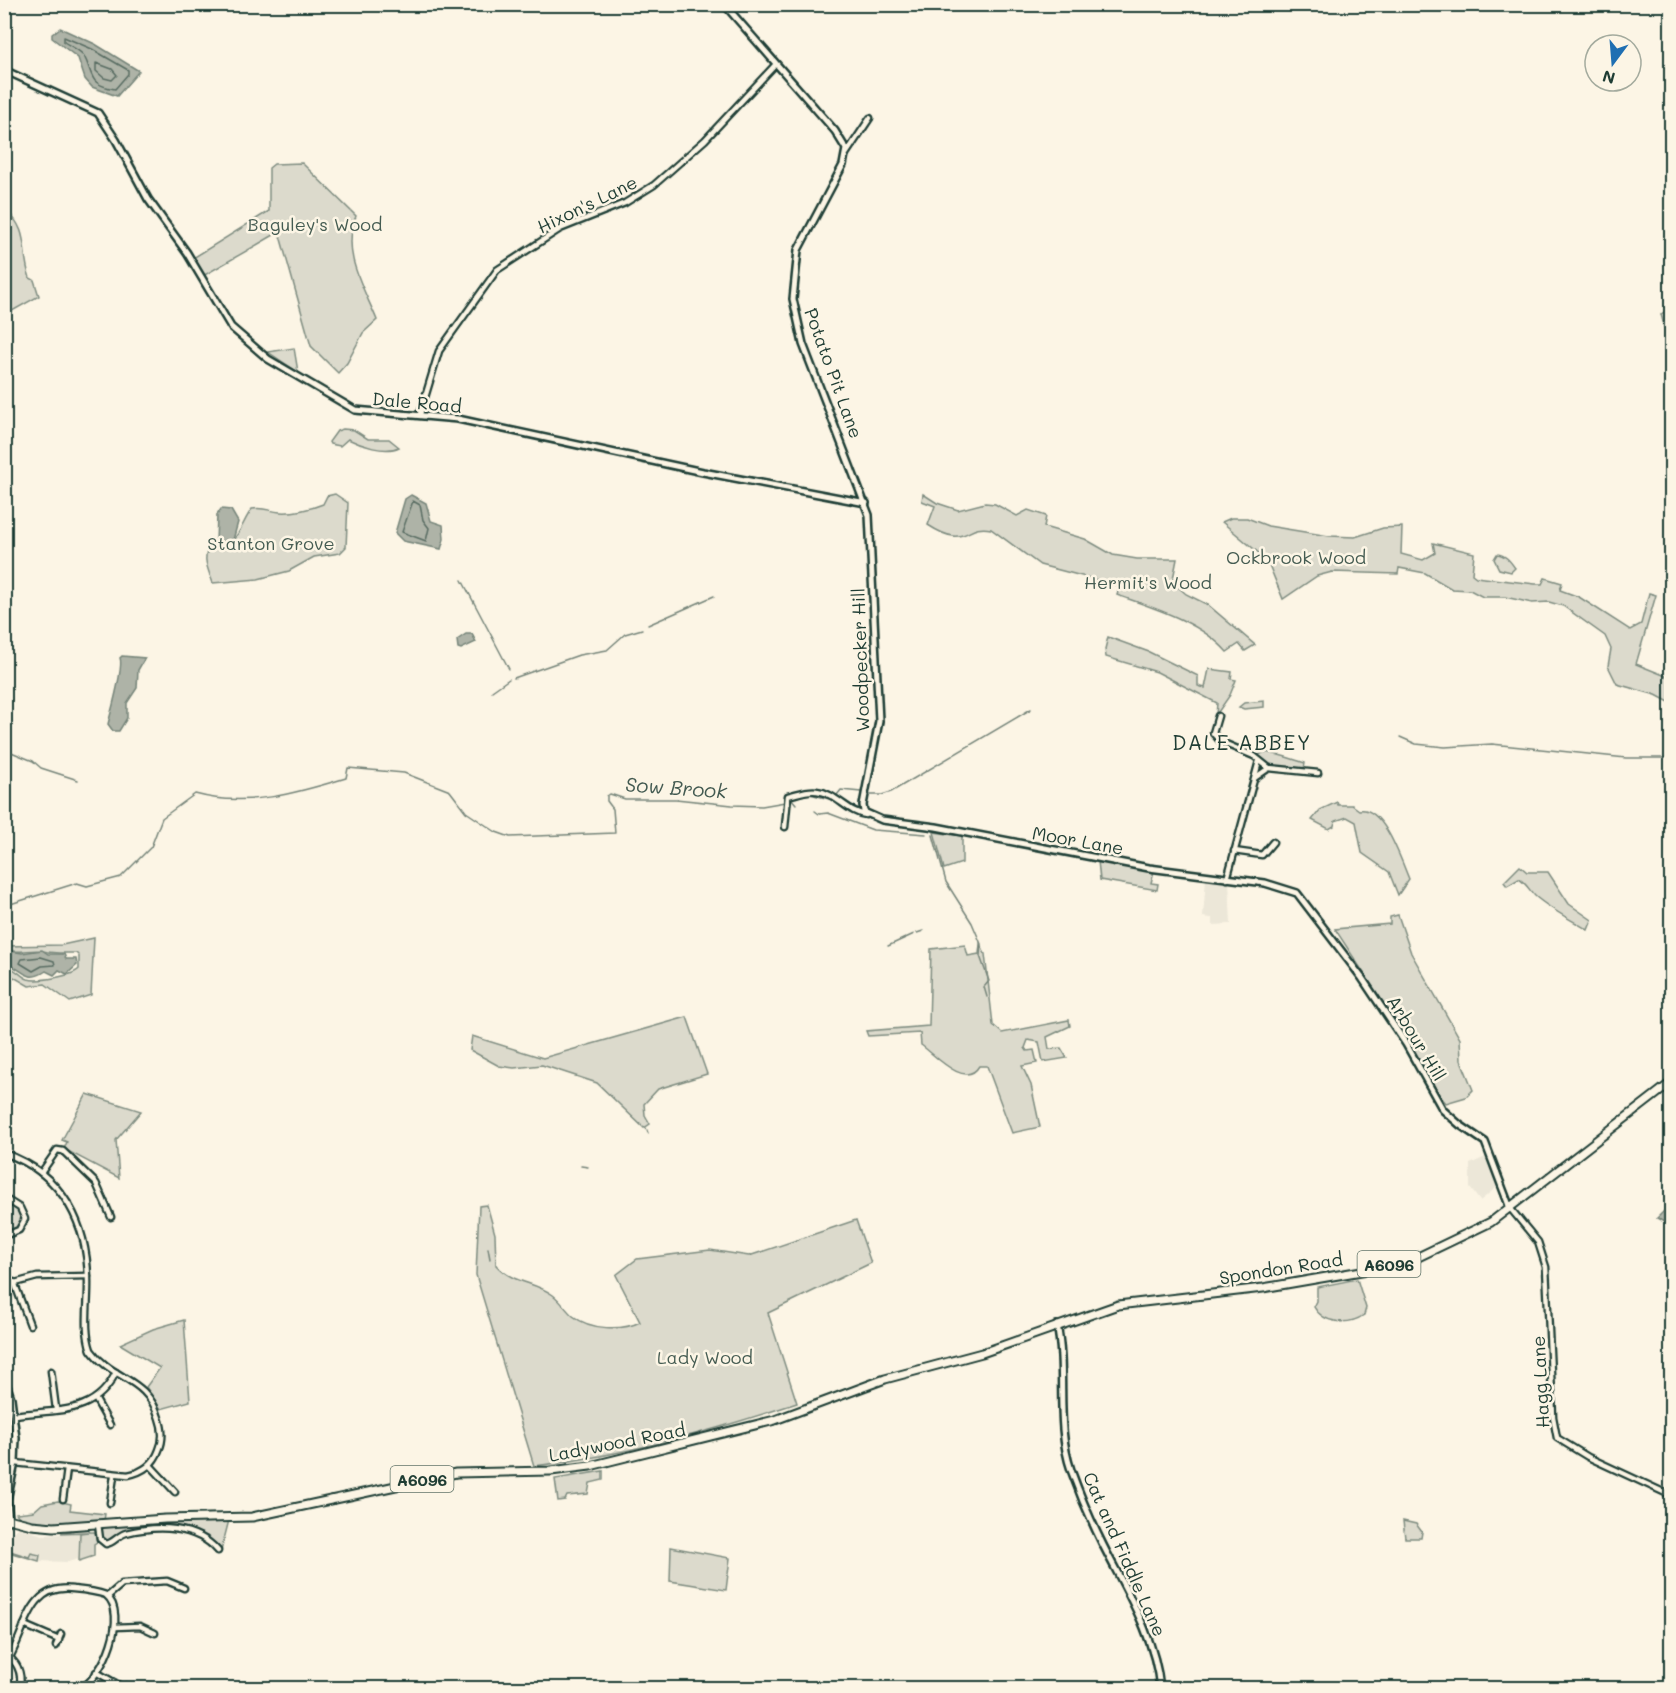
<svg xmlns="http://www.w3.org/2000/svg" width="1676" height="1693" viewBox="0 0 1676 1693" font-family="Mali,sans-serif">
	<rect width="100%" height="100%" fill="#fcf5e5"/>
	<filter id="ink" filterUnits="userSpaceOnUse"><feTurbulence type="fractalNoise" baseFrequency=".0167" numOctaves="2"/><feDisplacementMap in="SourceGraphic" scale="12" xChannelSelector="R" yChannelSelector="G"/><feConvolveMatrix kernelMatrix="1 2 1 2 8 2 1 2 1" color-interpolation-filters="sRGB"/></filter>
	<g filter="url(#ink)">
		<g fill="#ece7d8">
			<polygon points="1206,878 1229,881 1231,924 1212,925 1212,918 1203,917"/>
			<polygon points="1488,1156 1498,1186 1480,1201 1470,1188 1470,1164"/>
			<polygon points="19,1528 43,1535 80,1533 78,1559 68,1562 39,1561 5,1551 5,1536"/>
		</g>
		<g fill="#dcdacc" stroke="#7e8c80" stroke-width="1.5">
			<path d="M 302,163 L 356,216 C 341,253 363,286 377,320 L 363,333 L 347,363 L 338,373 L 311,346 L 279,232 L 203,276 L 193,258 L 269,211 L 269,168 L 274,164 Z"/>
			<path d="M 5,209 C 31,232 20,250 30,278 L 34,280 L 39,296 L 5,315 Z"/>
			<polygon points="1671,308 1671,353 1661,314"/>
			<polygon points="294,348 298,372 268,352"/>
			<path d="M 343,429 L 354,430 L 368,439 L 389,439 L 399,447 C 385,454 360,445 348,439 L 340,446 L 330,444 L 329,442 L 337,431 Z"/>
			<path d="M 335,494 L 348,503 L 346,547 L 340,553 L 314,557 L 289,571 L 258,579 L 213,583 C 207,567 201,557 212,542 C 237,553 240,524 252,509 C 264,507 269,511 280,512 C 293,513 311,509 323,504 L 327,496 Z"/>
			<path d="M 923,494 L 937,503 L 958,510 L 985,503 L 995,504 L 1017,516 L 1028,510 L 1046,516 L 1044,527 L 1085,539 L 1113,555 L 1137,559 L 1177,559 L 1173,579 L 1175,584 L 1186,594 L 1208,605 L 1255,645 L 1245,651 L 1239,644 L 1227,652 C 1201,622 1154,608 1117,595 L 1120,586 L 1040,565 L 991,529 C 964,523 968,551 928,525 L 935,506 L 922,501 Z"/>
			<polygon points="1231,518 1247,518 1268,526 1329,536 1355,537 1383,528 1402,527 1401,554 1423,560 1435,553 1433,543 1474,553 1472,574 1476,577 1535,584 1542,584 1545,578 1562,583 1560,590 1579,597 1630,630 1641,624 1649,593 1656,595 1636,664 1671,678 1671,703 1656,695 1617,684 1608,666 1611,649 1605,636 1563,606 1549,602 1532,603 1505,597 1483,597 1470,590 1452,589 1425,573 1399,568 1398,574 1332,572 1317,576 1283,599 1267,560 1222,522"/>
			<path d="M 1497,554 C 1506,555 1510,561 1515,568 L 1511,572 L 1499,569 L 1494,559 Z"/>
			<polygon points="1108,637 1149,652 1198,676 1198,686 1205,688 1209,669 1232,672 1231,679 1236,680 1230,695 1216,715 1217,703 1157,672 1106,657 1105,649"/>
			<polygon points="1264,701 1264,707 1244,709 1239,707 1244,703"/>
			<path d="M 1265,752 C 1280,754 1291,759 1305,763 L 1304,769 L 1271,766 L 1258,755 Z"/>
			<path d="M 1337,802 L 1338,805 L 1352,805 L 1359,810 C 1383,805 1401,860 1409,879 L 1398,895 L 1389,872 L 1362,853 L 1356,822 L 1347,817 L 1335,821 L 1334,826 L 1329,829 L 1312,820 L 1320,810 Z"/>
			<polygon points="934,832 962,836 962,863 944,869"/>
			<polygon points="1098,861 1154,871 1151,883 1158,884 1157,890 1100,880"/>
			<path d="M 1520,866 L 1527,872 L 1548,872 L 1569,904 L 1592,920 L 1588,930 C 1570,919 1551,910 1535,896 C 1529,890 1527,884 1519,879 L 1507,886 L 1504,882 Z"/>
			<polygon points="1398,915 1411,953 1460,1039 1461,1060 1473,1090 1466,1097 1446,1103 1429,1083 1407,1039 1335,929 1390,924 1390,917"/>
			<path d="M 94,938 L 91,995 L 70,1002 L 45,984 L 29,986 L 5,972 L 7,967 C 16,968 20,976 28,979 C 38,982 73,976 79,969 L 79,956 L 76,953 C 64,953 55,954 43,951 C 35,948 18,954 5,950 L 5,946 L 62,945 Z"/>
			<path d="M 980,944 L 985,954 L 993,1025 L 1002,1033 L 1069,1020 L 1070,1026 L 1047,1037 L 1049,1049 L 1061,1048 L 1067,1058 L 1043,1062 L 1039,1042 L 1028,1040 L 1025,1048 L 1027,1051 L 1034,1050 L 1037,1063 L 1022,1066 L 1031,1085 L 1040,1127 L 1012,1133 L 987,1066 L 979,1066 C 965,1090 933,1053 921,1045 L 920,1033 L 868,1036 L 866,1031 L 929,1026 L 931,949 L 965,945 L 968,956 L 979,954 Z"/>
			<polygon points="687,1017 707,1074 658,1089 644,1104 645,1115 650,1124 644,1128 597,1083 542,1065 514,1068 499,1066 470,1050 472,1036 543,1058"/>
			<polygon points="87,1094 141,1111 116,1140 119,1178 64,1149 67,1142 62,1140"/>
			<polygon points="4,1200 21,1211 23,1219 18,1229 4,1235"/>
			<path d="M 487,1205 L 495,1234 L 496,1265 C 513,1284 534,1281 553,1295 C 561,1301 566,1310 573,1316 C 590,1330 622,1331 640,1322 L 616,1275 L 637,1259 L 710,1250 L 749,1256 L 856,1220 L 871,1263 L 768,1313 L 797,1403 C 712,1431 624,1456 534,1466 L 476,1275 L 479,1206 Z"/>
			<path d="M 1357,1279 L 1366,1308 L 1364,1315 C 1350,1325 1324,1325 1314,1307 L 1317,1301 L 1317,1287 Z"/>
			<polygon points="184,1320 190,1401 161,1409 146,1387 160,1368 120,1344 153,1329"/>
			<polygon points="603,1471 603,1480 590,1483 588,1494 567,1496 565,1500 558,1501 555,1479"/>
			<path d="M 58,1501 L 71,1504 L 70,1510 L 105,1514 L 104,1521 C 85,1523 26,1531 16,1513 L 34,1511 L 42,1504 Z"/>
			<polygon points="229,1520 221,1551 207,1536 180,1528 122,1532 108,1542 103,1541 100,1533 103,1528 108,1526"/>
			<polygon points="1403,1521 1416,1524 1422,1532 1421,1538 1405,1538"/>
			<polygon points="90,1527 89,1532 95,1532 97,1542 94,1544 94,1556 79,1561 80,1533 88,1532 61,1533"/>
			<polygon points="7,1545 7,1550 29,1557 31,1553 40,1555 39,1561 5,1551"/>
			<polygon points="671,1547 730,1558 726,1590 670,1581"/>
		</g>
		<g fill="#aeb3a7" stroke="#758479" stroke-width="1.5">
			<polygon points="60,28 95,44 139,71 117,96 92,87 85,79 78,58 52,38 52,34"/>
			<polygon points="411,495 426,503 431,521 443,525 444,539 441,549 403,541 395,533 405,499"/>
			<polygon points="221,509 231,510 238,522 233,540 226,544 216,542 217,515"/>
			<polygon points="466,634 472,634 476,642 461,649 458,648 457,640"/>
			<path d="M 122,656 L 145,658 L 138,670 L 137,688 L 127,703 L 127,718 L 119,731 L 113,731 L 108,724 C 111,712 124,667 120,658 Z"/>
			<path d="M 4,950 L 22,953 L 42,950 L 48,954 L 64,954 L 66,959 L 76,959 L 77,965 L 67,974 L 59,970 L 54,975 L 46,971 C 25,985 24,967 5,964 Z"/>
			<polygon points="1671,1204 1671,1226 1657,1218"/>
		</g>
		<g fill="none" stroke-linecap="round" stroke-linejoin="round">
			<g stroke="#586c62" stroke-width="1.5">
				<path d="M 64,37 L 92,49 L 128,70 L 128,74 L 115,89 C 88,85 94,75 84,56 C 80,50 70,46 64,42 Z"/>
				<polygon points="96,63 112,69 117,75 112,80 104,78 96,71"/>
				<polygon points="413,501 420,505 423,520 429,528 426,541 402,532"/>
				<polygon points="41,957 54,961 55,965 42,966 33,971 20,963 22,959"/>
			</g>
			<g stroke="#758479" stroke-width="1.5">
				<polyline points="462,580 509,669"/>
				<polyline points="648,625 714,596"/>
				<polyline points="514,678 579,655 607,650 625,634 642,629"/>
				<polyline points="492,691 509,679"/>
				<polyline points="1400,737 1416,744 1445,747 1492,744 1626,758 1672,758"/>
				<polyline points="4,749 33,761 41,768 78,780"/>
				<polyline points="868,795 882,795 891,792 1031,709"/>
				<polyline points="796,804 791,798 810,794 833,800 841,790 861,792"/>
				<polyline points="815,811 819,814 828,813 873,830 926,834"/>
				<polyline points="933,835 946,882 972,923 981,944 980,956 989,981 984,987 987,997"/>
				<path d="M 4,906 L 77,883 L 87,886 L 121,877 L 151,847 L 162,818 L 195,794 C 246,808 297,793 346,778 L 348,768 L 404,773 L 450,791 L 466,812 L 496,832 L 510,837 L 615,833 L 613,809 L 607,801 L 607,796 L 610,794 L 625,799 L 676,799 L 732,805 L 762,806 L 785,802"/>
				<polyline points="917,933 923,931"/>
				<polyline points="888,946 914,934"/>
				<polyline points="646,1128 648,1133"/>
				<polyline points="581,1166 588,1167"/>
				<polyline points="488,1248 490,1259"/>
			</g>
			<defs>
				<g id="minor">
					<polyline points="846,154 870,118"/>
					<polyline points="420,414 439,351 497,270 560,229 625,203 654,185 705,140 776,64"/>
					<polyline points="1218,716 1213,733 1221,742 1254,756 1269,768 1318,773"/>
					<polyline points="1256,777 1269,768"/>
					<path d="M 785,827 L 788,796 C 797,794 808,789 817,791 C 836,793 848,813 866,815"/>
					<polyline points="1234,851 1262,855 1273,842"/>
					<polyline points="1227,879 1259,761"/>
					<path d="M 4,1153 C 64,1174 89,1226 88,1286 C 88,1307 84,1331 91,1350 C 112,1380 147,1377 159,1418 C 163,1429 164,1439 159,1450 C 154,1464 143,1472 128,1475 L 15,1463"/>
					<polyline points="41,1173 57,1150 63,1151 96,1183 111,1217"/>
					<polyline points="4,1198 20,1208 25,1219 19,1230 4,1236"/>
					<polyline points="1510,1208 1538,1242 1546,1267 1553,1417 1557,1438 1588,1457 1672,1496"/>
					<polyline points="14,1282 30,1325"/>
					<polyline points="4,1286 37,1277 88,1276"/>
					<polyline points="51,1371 56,1409"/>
					<polyline points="96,1400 110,1425"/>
					<path d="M 14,1415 C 56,1409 96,1416 116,1372"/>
					<polyline points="4,1439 16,1438"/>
					<polyline points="150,1465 175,1492"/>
					<polyline points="63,1499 67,1469"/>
					<polyline points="110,1503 114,1476"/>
					<path d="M 98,1524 L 100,1539 L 106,1544 C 114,1543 118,1535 126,1533 C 157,1525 196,1525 218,1551"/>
					<polyline points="108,1596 122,1584 167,1581 184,1588"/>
					<polyline points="24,1625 59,1640"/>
					<polyline points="115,1627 140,1626 155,1633"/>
					<polyline points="56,1646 61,1634"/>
					<path d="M 4,1654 C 18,1661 22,1674 20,1688"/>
					<path d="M 10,1657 C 27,1627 29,1584 73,1589 C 84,1590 95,1591 106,1595 C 129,1614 104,1676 81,1688"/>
					<polyline points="96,1672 124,1688 126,1686"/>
				</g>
				<g id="tertiary">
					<polyline points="724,4 835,131 846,149 843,165 798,250 793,299 803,344 869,515 879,721 863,805 864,812 882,820 936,827 1149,868 1265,883 1297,893 1362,978 1406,1044 1443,1110 1460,1125 1485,1142 1510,1208"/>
					<polyline points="4,70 98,113 116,140 148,199 187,253 231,327 268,359 355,410 458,419 703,472 866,503"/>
					<path d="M 1057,1325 C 1067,1372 1055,1423 1071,1470 C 1080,1495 1091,1521 1103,1545 C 1126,1591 1155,1636 1160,1688"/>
					<polyline points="4,1377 11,1398 16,1438 15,1463 7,1500 9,1519 4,1526"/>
				</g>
				<polyline id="primary" points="4,1518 32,1525 54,1527 165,1519 252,1517 456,1473 551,1471 590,1466 775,1420 885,1379 982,1353 1118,1305 1263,1288 1373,1269 1416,1258 1491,1222 1672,1082"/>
			</defs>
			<use href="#minor" stroke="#1f3d34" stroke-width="9"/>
			<use href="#tertiary" stroke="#1f3d34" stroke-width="10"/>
			<use href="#primary" stroke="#1f3d34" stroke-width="11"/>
			<use href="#minor" stroke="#fcf5e5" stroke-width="4.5"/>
			<use href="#tertiary" stroke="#fcf5e5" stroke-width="5"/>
			<use href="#primary" stroke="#fcf5e5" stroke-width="7"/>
		</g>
	</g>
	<g text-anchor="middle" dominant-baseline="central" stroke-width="5" stroke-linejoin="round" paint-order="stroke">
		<g fill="#fcf5e5" stroke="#617469" stroke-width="1.5">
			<rect x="1357.5" y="1251" width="63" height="26" rx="4.5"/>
			<rect x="390.5" y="1466" width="63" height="26" rx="4.5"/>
		</g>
		<g font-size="16" font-weight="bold" fill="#1f3d34">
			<text x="1389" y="1264">A6096</text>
			<text x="422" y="1479">A6096</text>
		</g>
		<g font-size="18" fill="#1f3d34" stroke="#fcf5e5">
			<text transform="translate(587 204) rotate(-26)">Hixon's Lane</text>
			<text transform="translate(834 373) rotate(70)">Potato Pit Lane</text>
			<text transform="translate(417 402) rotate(5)">Dale Road</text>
			<text transform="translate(860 660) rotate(-92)">Woodpecker Hill</text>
			<text transform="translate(1078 840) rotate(10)">Moor Lane</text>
			<text transform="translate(1417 1038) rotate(59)">Arbour Hill</text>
			<text transform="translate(1281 1268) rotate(-9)">Spondon Road</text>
			<text transform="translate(1540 1382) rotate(-93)">Hagg Lane</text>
			<text transform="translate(617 1442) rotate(-11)">Ladywood Road</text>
			<text transform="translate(1125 1554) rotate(66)">Cat and Fiddle Lane</text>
		</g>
		<g font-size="18" fill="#455c52" stroke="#fcf5e5">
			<text x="315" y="224">Baguley's Wood</text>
			<text x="271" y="543">Stanton Grove</text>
			<text x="1296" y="557">Ockbrook Wood</text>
			<text x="1148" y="582">Hermit's Wood</text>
			<text x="705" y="1357">Lady Wood</text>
		</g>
		<g font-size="20" font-style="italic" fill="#435a51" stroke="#fcf5e5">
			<text transform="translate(676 787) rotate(4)">Sow Brook</text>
		</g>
		<g font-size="21" letter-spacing="1.5" fill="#1f3d34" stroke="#fcf5e5">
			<text x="1242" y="741">DALE ABBEY</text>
		</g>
	</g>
	<rect width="1676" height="1693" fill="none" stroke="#fcf5e5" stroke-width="24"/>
	<rect x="12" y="12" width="1652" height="1669" fill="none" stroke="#1f3d34" stroke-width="2" filter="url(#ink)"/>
	<g transform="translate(1613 63) rotate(196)"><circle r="28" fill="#fcf5e5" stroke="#a4ab9e" stroke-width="1.5"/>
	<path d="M0-4.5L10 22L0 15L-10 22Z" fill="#1f6fb2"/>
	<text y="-9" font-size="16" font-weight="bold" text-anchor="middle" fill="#1f3d34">N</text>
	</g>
</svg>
